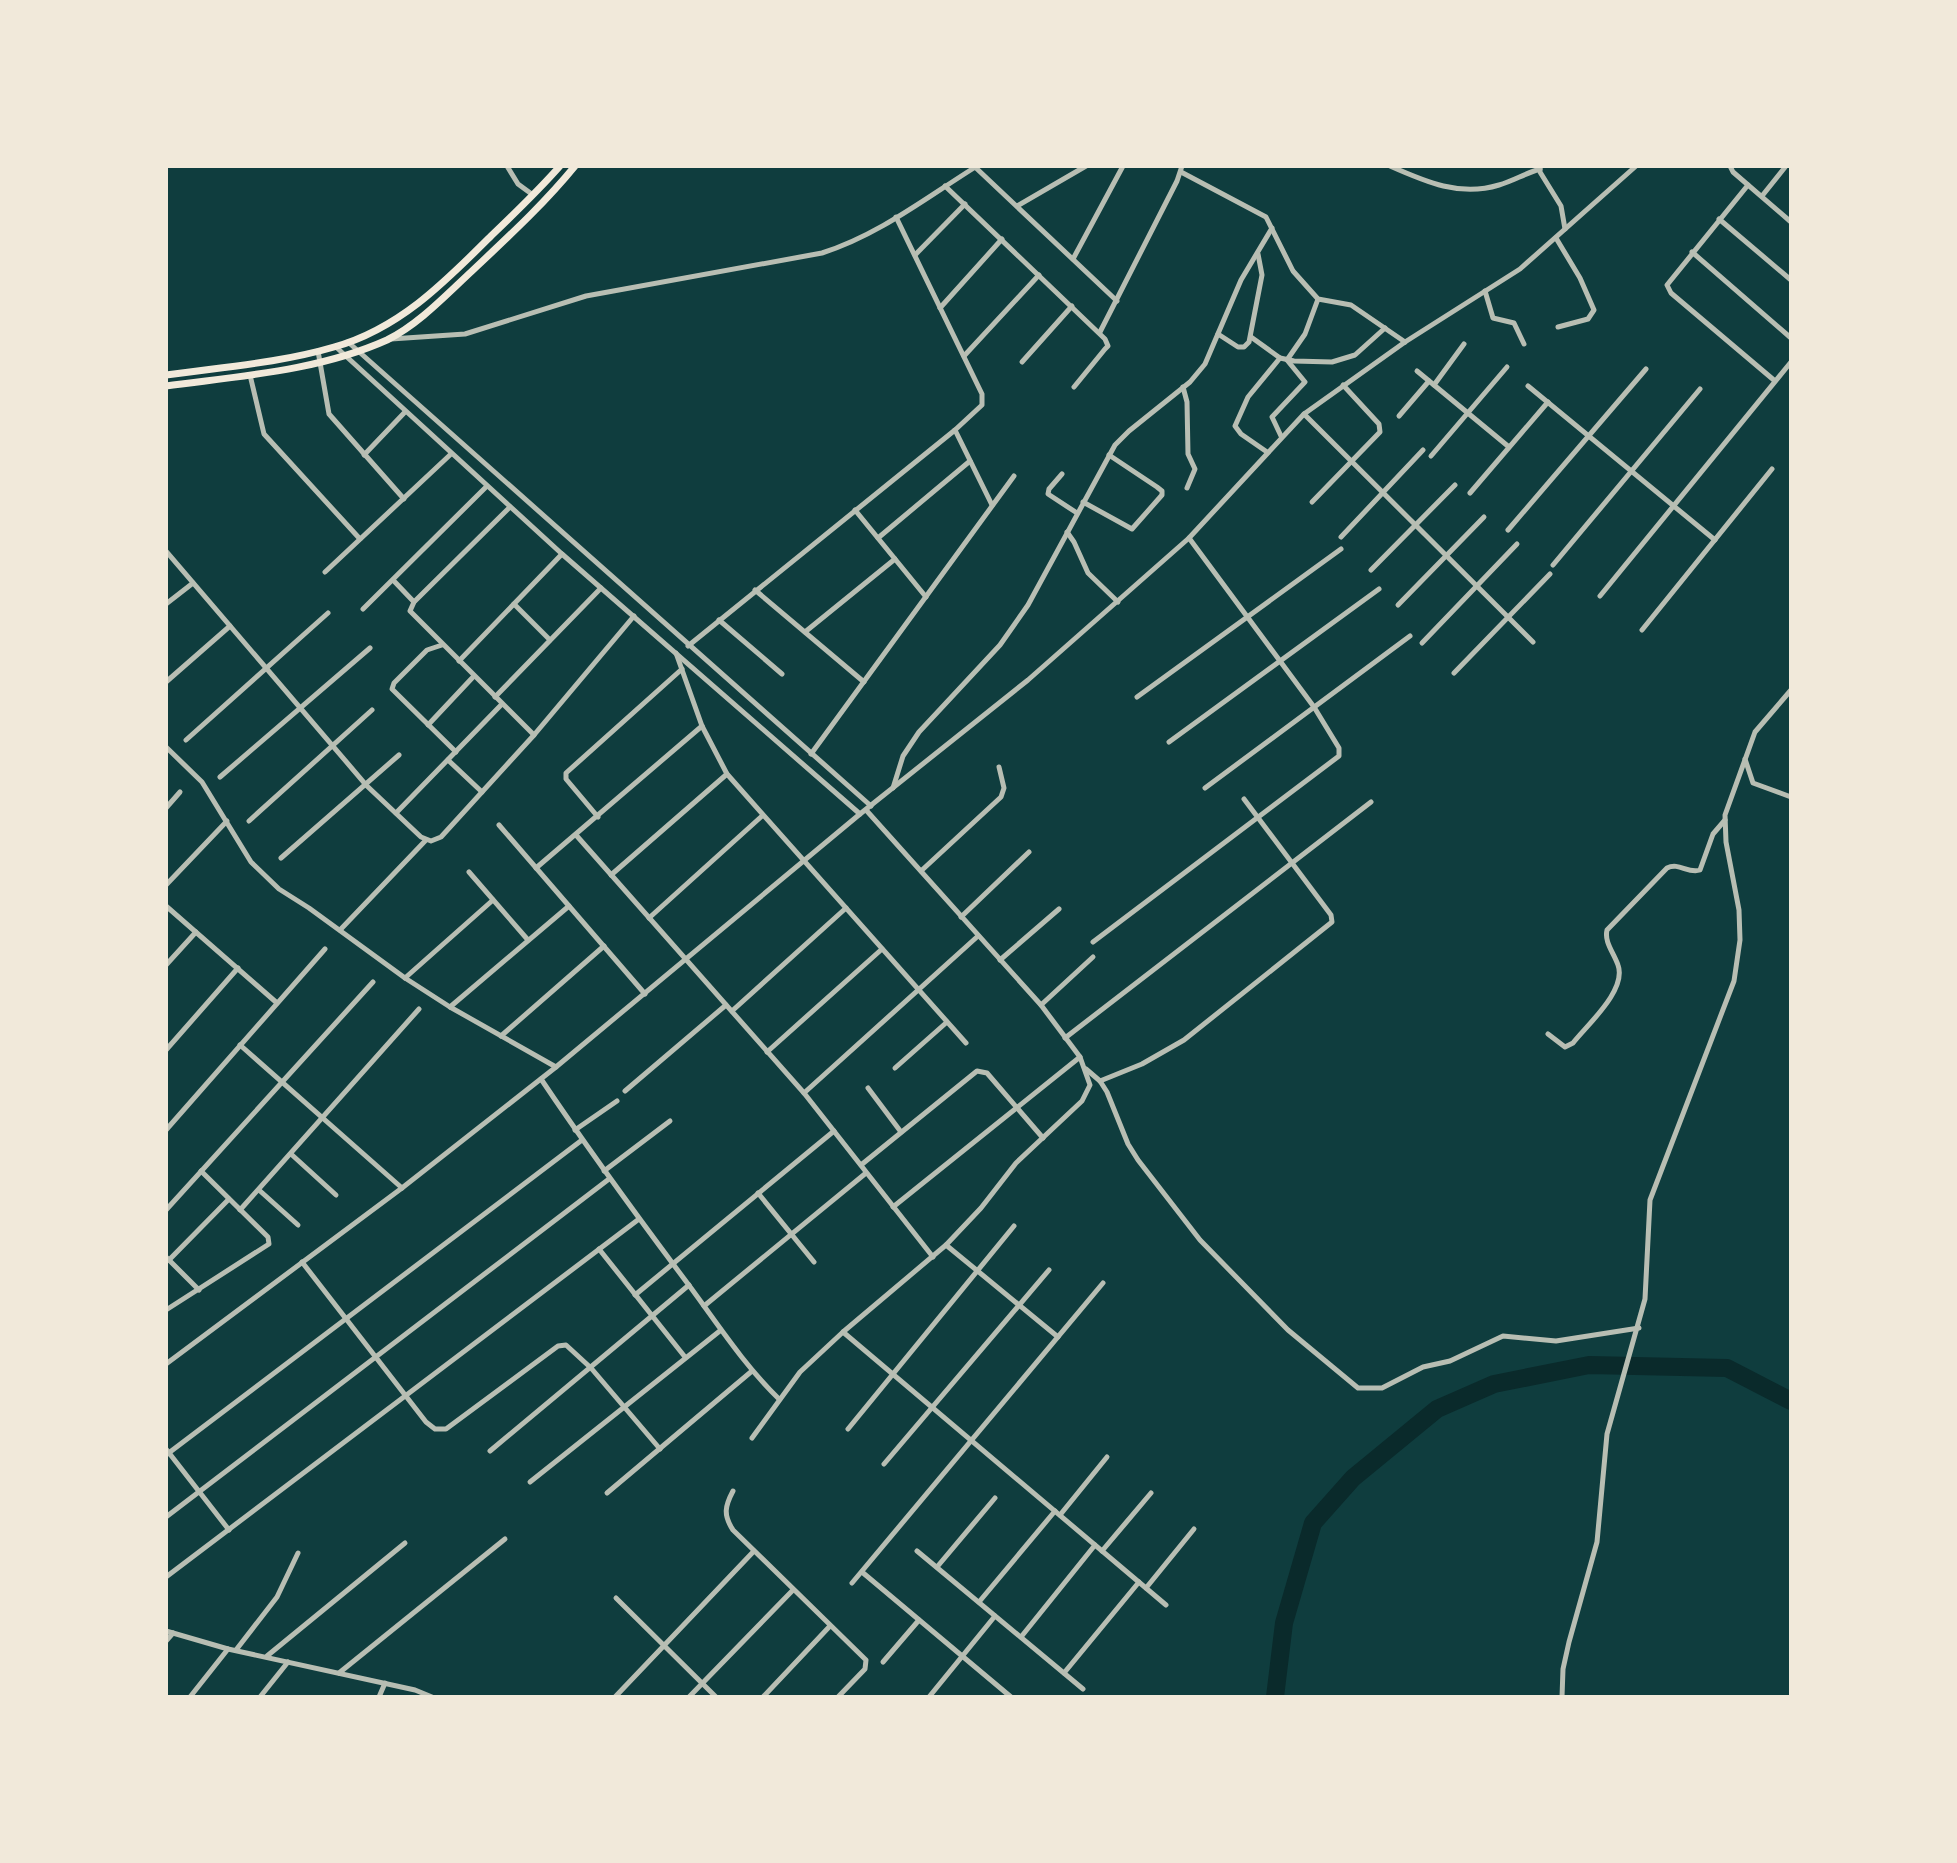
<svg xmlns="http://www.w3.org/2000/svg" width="1957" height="1863" viewBox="0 0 1957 1863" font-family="'Archivo Narrow',sans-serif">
	<rect width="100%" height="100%" fill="#0f3d3e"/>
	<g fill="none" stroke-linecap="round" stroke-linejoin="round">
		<polyline stroke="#0a2a2b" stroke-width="18" points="1275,1697 1284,1623 1313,1523 1353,1478 1437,1409 1494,1384 1589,1365 1727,1368 1791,1401"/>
		<g stroke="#b8beb3" stroke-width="5">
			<polyline points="507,166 518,184 533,195"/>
			<path d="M 1390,166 C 1426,182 1460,197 1499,185 C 1513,181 1526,173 1540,169"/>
			<polyline points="1730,166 1733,172 1791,222"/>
			<polyline points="975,167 1117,301"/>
			<polyline points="1540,167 1540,172 1561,206 1565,229"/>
			<polyline points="1181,172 1266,217 1293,271 1318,299 1351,305 1405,342"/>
			<polyline points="1748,185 1667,285 1671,293 1775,381"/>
			<polyline points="945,186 1105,339 1108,346 1105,349 1074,387"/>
			<polyline points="1762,196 1786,166"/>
			<polyline points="1017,206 1086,166"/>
			<polyline points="1719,219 1791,280"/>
			<polyline points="1556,238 1580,278 1594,310 1588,319 1558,327"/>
			<polyline points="1692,252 1791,338"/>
			<polyline points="915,255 965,204"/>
			<polyline points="1073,259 1123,166"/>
			<polyline points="1485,291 1493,318 1514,323 1524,344"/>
			<polyline points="940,308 1002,239"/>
			<polyline points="1100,332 1177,181 1182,166"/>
			<polyline points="1218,334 1238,347 1244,347 1249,342 1262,275 1258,254"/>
			<polyline points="1251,337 1280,358 1294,361 1332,362 1355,355 1385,328"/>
			<path d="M 391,339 L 465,334 L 586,296 L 822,253 C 879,235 927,197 977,166"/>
			<polyline points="348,342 871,806"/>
			<polyline points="336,347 562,554 860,814"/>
			<polyline points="318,351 329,414 404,499"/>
			<polyline points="964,356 1039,275"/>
			<polyline points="1022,362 1072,306"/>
			<polyline points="1417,371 1509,447"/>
			<polyline points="250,375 264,434 360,539"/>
			<polyline points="1434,385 1464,344"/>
			<polyline points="1528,386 1715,540"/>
			<polyline points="1183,387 1187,402 1188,454 1195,469 1187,488"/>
			<polyline points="1304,414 1533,642"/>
			<polyline points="1399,416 1429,381"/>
			<polyline points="955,430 992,505"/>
			<polyline points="1281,436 1272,417 1305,382 1287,360 1305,334 1318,299"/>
			<polyline points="1267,452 1241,434 1235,426 1248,397 1280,358"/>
			<polyline points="364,455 405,412"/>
			<polyline points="1431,456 1507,367"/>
			<polyline points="1062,474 1049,489 1048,494 1077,513"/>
			<polyline points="1470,493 1548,402"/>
			<polyline points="1083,502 1132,529 1162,495 1162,491 1157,487 1109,455"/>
			<polyline points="1312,502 1380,432 1379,424 1343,385"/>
			<polyline points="510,507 414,602 410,611 534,735"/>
			<polyline points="855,510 926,597"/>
			<polyline points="1508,530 1646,369"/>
			<polyline points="1067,532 1074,542 1088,573 1118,602"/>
			<polyline points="1341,537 1423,450"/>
			<polyline points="878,538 970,461"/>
			<polyline points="166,551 367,786 421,837 431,841 441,837 534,735 634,616"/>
			<polyline points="1553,565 1700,389"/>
			<polyline points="1371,570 1455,485"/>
			<polyline points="325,572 451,454"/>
			<polyline points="393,580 414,602"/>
			<polyline points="755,590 864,682"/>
			<polyline points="1600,596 1791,362"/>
			<polyline points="166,604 193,583"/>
			<polyline points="514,604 550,640"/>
			<polyline points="1398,605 1484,517"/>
			<polyline points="363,609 487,486"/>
			<polyline points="719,620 782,674"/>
			<polyline points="1642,630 1772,469"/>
			<polyline points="805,632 895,559"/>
			<polyline points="1422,643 1517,544"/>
			<polyline points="442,645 427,650 394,683 392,689 456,752"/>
			<polyline points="688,646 955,430 982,405 982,394 896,217"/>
			<polyline points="676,653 702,726 727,774 966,1043"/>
			<polyline points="459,661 562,554"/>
			<polyline points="1454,673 1550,574"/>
			<polyline points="166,682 230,626"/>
			<polyline points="495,697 601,588"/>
			<polyline points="1137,697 1341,549"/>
			<polyline points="428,725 474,676"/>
			<polyline points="186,740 328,613"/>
			<polyline points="1169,742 1379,589"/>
			<polyline points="166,747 202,782 251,862 279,889 309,908 405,978 450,1007 556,1067"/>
			<polyline points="811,754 1014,476"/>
			<polyline points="1745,759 1753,783 1791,797"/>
			<polyline points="448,760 482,792"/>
			<polyline points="220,777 370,648"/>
			<polyline points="893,788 903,756 919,732 1000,645 1028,605 1115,445 1129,431 1190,382 1205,364 1241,280 1272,228"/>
			<polyline points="1205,788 1410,636"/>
			<polyline points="166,808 180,792"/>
			<polyline points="396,813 502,704"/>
			<polyline points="598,817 566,779 566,773 682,669"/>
			<polyline points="249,821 372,710"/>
			<polyline points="499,825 645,994"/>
			<polyline points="576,835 804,1093 933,1257"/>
			<polyline points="281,858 399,755"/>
			<polyline points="536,868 702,726"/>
			<polyline points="921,871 1001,797 1004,788 999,767"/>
			<polyline points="469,872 528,940"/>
			<polyline points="611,875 727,774"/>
			<polyline points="166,885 227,821"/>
			<polyline points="166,906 277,1003"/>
			<polyline points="961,917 1029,852"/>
			<polyline points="649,918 762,816"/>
			<polyline points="340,930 426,840"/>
			<polyline points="1093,942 1339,756 1339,748 1314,707 1189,538"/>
			<polyline points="1000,960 1059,909"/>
			<polyline points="166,965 196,932"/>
			<polyline points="405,978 493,900"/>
			<polyline points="1041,1005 1093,957"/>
			<polyline points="450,1007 569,906"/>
			<polyline points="732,1011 846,908"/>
			<path d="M 1548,1034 L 1565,1047 L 1573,1043 C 1588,1024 1627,990 1618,965 C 1614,953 1604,942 1607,930 L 1667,868 C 1679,862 1688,874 1700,870 L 1713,834 L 1725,820"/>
			<polyline points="501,1036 604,946"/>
			<polyline points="1065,1038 1371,802"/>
			<polyline points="240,1045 402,1188"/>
			<polyline points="166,1050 238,968"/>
			<polyline points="767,1052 882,949"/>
			<polyline points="895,1068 947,1022"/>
			<polyline points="1086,1069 1100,1081 1107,1092 1128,1144 1138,1160 1200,1240 1288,1330 1358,1388 1382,1388 1423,1367 1450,1361 1503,1336 1556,1341 1639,1328"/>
			<path d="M 541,1079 C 588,1149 637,1216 688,1284 C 717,1323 744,1365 779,1399"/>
			<polyline points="1100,1081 1142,1064 1184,1040 1332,922 1331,915 1244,799"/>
			<polyline points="868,1088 901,1132"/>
			<polyline points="625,1091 726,1005"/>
			<polyline points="804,1093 978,936"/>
			<polyline points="166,1130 325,949"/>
			<polyline points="575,1130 617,1101"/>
			<polyline points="291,1154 336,1195"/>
			<polyline points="861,1165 977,1071 987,1073 1043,1138"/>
			<polyline points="604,1171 670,1121"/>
			<polyline points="259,1190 298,1225"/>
			<polyline points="758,1193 814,1262"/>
			<polyline points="893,1207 1080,1057"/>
			<polyline points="166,1210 373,982"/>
			<polyline points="240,1210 419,1009"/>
			<polyline points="946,1245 1058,1337"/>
			<polyline points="599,1249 685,1357"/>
			<polyline points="166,1257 199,1290"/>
			<polyline points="169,1260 229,1199"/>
			<polyline points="302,1262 426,1422 435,1429 446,1429 558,1346 566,1345 591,1368 660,1449"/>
			<polyline points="635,1295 834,1131"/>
			<polyline points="704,1306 866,1173"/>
			<polyline points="166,1310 269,1244 268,1237 201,1171"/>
			<polyline points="843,1332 1166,1605"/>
			<polyline points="166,1364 402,1188 556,1067 860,814 1028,680 1189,538 1304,414 1405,342 1520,269 1636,166"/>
			<polyline points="848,1429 1014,1226"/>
			<polyline points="752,1438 800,1372 843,1332 946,1245 981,1208 1016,1163 1082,1101 1090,1085 1080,1057 1041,1005 866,810"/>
			<polyline points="166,1449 229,1530"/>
			<polyline points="490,1451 689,1285"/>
			<polyline points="166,1455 582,1140"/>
			<polyline points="884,1464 1049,1270"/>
			<polyline points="530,1482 721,1330"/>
			<path d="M 733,1491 C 725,1506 723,1515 733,1530 L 866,1660 L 865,1669 L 838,1697"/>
			<polyline points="607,1493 752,1371"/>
			<polyline points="1060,1515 1107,1457"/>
			<polyline points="166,1517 609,1179"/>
			<polyline points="917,1551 1083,1689"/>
			<polyline points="1102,1551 1151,1493"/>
			<polyline points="937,1567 995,1498"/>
			<polyline points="862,1572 1011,1697"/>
			<polyline points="166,1577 639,1219"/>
			<polyline points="852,1583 1103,1283"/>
			<polyline points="1146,1588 1194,1529"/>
			<polyline points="616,1598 716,1697"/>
			<polyline points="979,1602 1055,1511"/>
			<polyline points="166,1631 228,1649 415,1690 432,1697"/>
			<polyline points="1021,1637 1095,1545"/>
			<polyline points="166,1641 173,1633"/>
			<polyline points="236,1650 277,1597 298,1553"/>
			<polyline points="267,1656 405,1543"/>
			<polyline points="883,1662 919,1620"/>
			<polyline points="339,1673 505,1539"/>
			<polyline points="1064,1673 1139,1582"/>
			<polyline points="190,1697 228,1649"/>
			<polyline points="260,1697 288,1662"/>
			<polyline points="379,1697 385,1683"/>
			<polyline points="615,1697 754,1551"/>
			<polyline points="689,1697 793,1590"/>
			<polyline points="763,1697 830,1626"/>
			<polyline points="929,1697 995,1616"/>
			<polyline points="1562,1697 1563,1669 1569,1642 1597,1542 1607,1434 1645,1299 1650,1200 1734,981 1740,940 1739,910 1726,842 1725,815 1755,732 1791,690"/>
		</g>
		<g stroke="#f1e9da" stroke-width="7">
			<path d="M 166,375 C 222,367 280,363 334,347 C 399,329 445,282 491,236 C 515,213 538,191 560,166"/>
			<path d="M 166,386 C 240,376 318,371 387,340 C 419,324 446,295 472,271 C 508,237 544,204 575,166"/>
		</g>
	</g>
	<rect width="1957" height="1863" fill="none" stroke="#f1e9da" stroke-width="336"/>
</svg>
